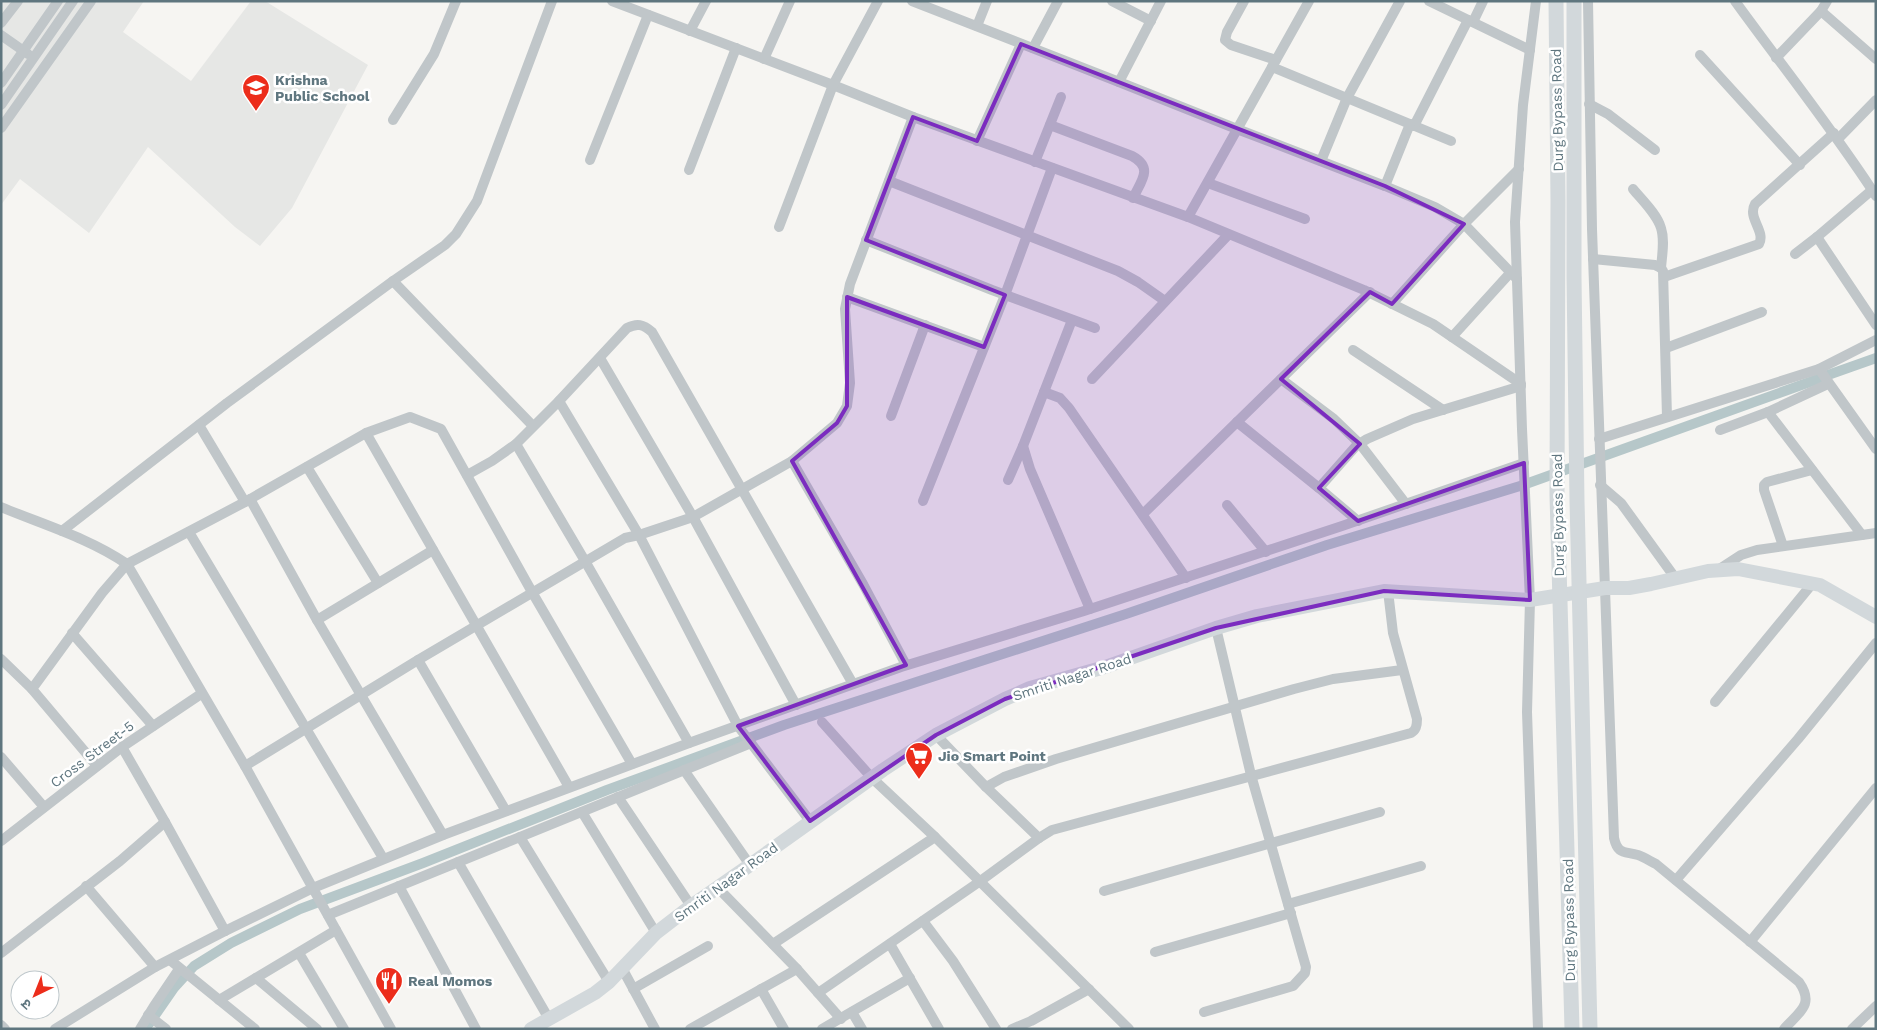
<svg xmlns="http://www.w3.org/2000/svg" width="1877" height="1030" viewBox="0 0 1877 1030" font-family="'Work Sans','Noto Sans Devanagari',sans-serif">
	<rect width="100%" height="100%" fill="#f6f5f2"/>
	<polygon fill="#e6e7e5" points="1,1 144,1 123,32 191,81 251,1 265,1 368,65 292,208 260,246 235,227 148,147 89,233 20,179 1,205"/>
	<g fill="none" stroke-linecap="round" stroke-linejoin="round">
		<g stroke="#b6c7c9" stroke-width="10">
			<polyline points="1828,375 1876,358"/>
			<polyline points="149,1024 174,988 194,966 231,943 300,909 423,863 607,790 784,725 1126,614 1327,545 1520,486 1821,378"/>
		</g>
		<g stroke="#c0c6c9" stroke-width="10">
			<polyline points="612,1 833,85 913,117 1188,217 1364,290 1433,324 1521,384"/>
			<polyline points="912,1 1119,82"/>
			<polyline points="1112,1 1151,21"/>
			<polyline points="1161,1 1119,82 1237,129 1385,186 1435,207 1464,224 1517,279"/>
			<polyline points="1244,1 1227,32 1225,40 1231,45 1276,60"/>
			<polyline points="1429,1 1530,50"/>
			<polyline points="1536,1 1523,105 1515,222 1522,429 1530,600 1527,712 1538,1029"/>
			<path d="M 1588,1 L 1592,229 L 1614,838 C 1618,855 1624,851 1638,855 C 1644,857 1650,861 1656,864 L 1799,982 C 1815,1005 1799,1012 1784,1029"/>
			<path d="M 1735,1 C 1782,66 1832,128 1876,196"/>
			<polyline points="1821,11 1876,59"/>
			<polyline points="1473,22 1483,1"/>
			<polyline points="1,23 18,1"/>
			<polyline points="977,26 987,1"/>
			<polyline points="690,31 706,1"/>
			<polyline points="1,35 28,54"/>
			<polyline points="1033,48 1058,1"/>
			<polyline points="1700,55 1800,165"/>
			<polyline points="1776,58 1821,11 1827,1"/>
			<polyline points="764,59 790,1"/>
			<polyline points="1272,67 1451,141"/>
			<polyline points="1,83 58,1"/>
			<polyline points="1589,104 1608,114 1655,150"/>
			<polyline points="1,105 73,1"/>
			<polyline points="393,120 434,54 456,1"/>
			<path d="M 1050,125 L 1132,156 C 1154,168 1141,181 1133,198"/>
			<polyline points="1414,126 1468,20"/>
			<polyline points="1,128 91,1"/>
			<polyline points="1838,139 1876,100"/>
			<polyline points="977,141 1021,44"/>
			<polyline points="590,160 648,15"/>
			<polyline points="1321,161 1347,98 1400,1"/>
			<polyline points="1035,162 1061,97"/>
			<polyline points="689,170 736,48"/>
			<polyline points="889,181 1118,271 1138,282 1165,301"/>
			<polyline points="1208,183 1305,219"/>
			<polyline points="1385,186 1410,124"/>
			<path d="M 1633,189 C 1642,200 1657,214 1661,228 C 1665,240 1662,255 1661,268"/>
			<polyline points="1188,217 1309,1"/>
			<polyline points="779,227 833,85 878,1"/>
			<polyline points="1817,237 1876,325"/>
			<polyline points="866,240 992,290 1095,328"/>
			<polyline points="1795,254 1817,237 1872,190"/>
			<polyline points="1593,259 1655,265 1661,268 1663,271 1667,417"/>
			<path d="M 1664,277 L 1759,244 C 1766,231 1747,218 1755,204 L 1834,133"/>
			<polyline points="393,281 533,426"/>
			<polyline points="847,297 984,347"/>
			<polyline points="1392,304 1464,224 1519,169"/>
			<polyline points="1452,337 1511,272"/>
			<polyline points="1666,348 1762,312"/>
			<polyline points="1353,350 1443,410"/>
			<polyline points="600,358 693,517 796,705"/>
			<polyline points="1819,369 1876,449"/>
			<polyline points="1092,379 1228,235"/>
			<polyline points="1281,379 1334,419 1360,444 1406,504"/>
			<polyline points="1044,392 1060,398 1069,408 1186,578"/>
			<polyline points="559,401 639,535 738,726 810,821"/>
			<polyline points="1768,412 1862,535"/>
			<polyline points="891,416 925,325"/>
			<polyline points="1237,422 1319,488 1358,521"/>
			<polyline points="199,425 245,502"/>
			<polyline points="1720,430 1768,412 1828,384"/>
			<polyline points="366,433 569,787"/>
			<polyline points="1599,439 1819,369 1876,340"/>
			<polyline points="516,444 585,561 689,743"/>
			<polyline points="1023,446 1030,469 1090,609"/>
			<polyline points="792,461 863,584 906,665"/>
			<polyline points="307,467 378,583"/>
			<path d="M 467,475 L 492,461 L 516,444 L 559,401 L 627,328 C 637,323 643,324 652,332 L 853,684"/>
			<polyline points="1008,480 1023,446 1072,320"/>
			<polyline points="1600,485 1621,503 1676,579"/>
			<polyline points="1319,488 1356,446 1367,439 1413,419 1521,386"/>
			<polyline points="250,499 317,620 443,835"/>
			<polyline points="923,501 1005,295 1052,168"/>
			<polyline points="1227,505 1266,552"/>
			<path d="M 1,507 C 44,525 89,538 127,564 L 245,766 L 391,1029"/>
			<polyline points="1143,514 1370,292"/>
			<polyline points="62,531 227,403 393,281 445,245 456,234 477,201 552,1"/>
			<polyline points="189,532 383,858"/>
			<polyline points="1783,546 1764,490 1764,485 1767,482 1812,470"/>
			<polyline points="1718,570 1741,555 1757,550 1876,533"/>
			<polyline points="317,620 433,550"/>
			<polyline points="72,633 153,726"/>
			<polyline points="1,659 32,689"/>
			<polyline points="418,660 506,811"/>
			<polyline points="1715,702 1812,584"/>
			<polyline points="822,722 872,778 935,837 1129,1029"/>
			<polyline points="936,735 986,787 1039,838"/>
			<polyline points="122,747 165,822 225,931"/>
			<polyline points="1,757 44,807"/>
			<polyline points="97,766 32,689 102,593 127,564 245,502 366,433 410,417 441,429 532,592 632,764"/>
			<polyline points="245,766 418,660 625,538 639,535 693,517 792,461 837,423 847,406 850,383 845,309 850,284 913,117"/>
			<polyline points="684,770 750,865"/>
			<polyline points="986,787 1004,777 1056,759 1294,689 1333,679 1402,670"/>
			<polyline points="618,797 691,906"/>
			<polyline points="582,812 656,933"/>
			<polyline points="520,837 609,982"/>
			<polyline points="1,841 122,747 201,694"/>
			<polyline points="458,862 549,1019"/>
			<polyline points="1676,880 1798,739 1876,643"/>
			<polyline points="86,886 155,967"/>
			<polyline points="399,886 476,1029"/>
			<polyline points="718,888 797,969 841,1019"/>
			<polyline points="1104,891 1380,812"/>
			<polyline points="1288,904 1421,866"/>
			<polyline points="328,915 751,743"/>
			<polyline points="923,921 953,961 996,1029"/>
			<polyline points="1750,942 1876,788"/>
			<polyline points="773,944 935,837"/>
			<polyline points="890,944 939,1029"/>
			<polyline points="1155,952 1291,913"/>
			<polyline points="1,953 120,861 165,822"/>
			<polyline points="299,953 344,1029"/>
			<polyline points="170,960 255,1029"/>
			<polyline points="622,968 655,1029"/>
			<polyline points="256,978 317,1029"/>
			<polyline points="633,989 708,946"/>
			<polyline points="761,989 784,1029"/>
			<path d="M 818,993 L 979,882 L 1039,838 L 1052,830 L 1411,733 C 1416,730 1417,726 1417,719 L 1393,633 L 1388,591"/>
			<polyline points="219,1000 336,930"/>
			<polyline points="852,1012 862,1029"/>
			<polyline points="1204,1012 1293,986 1305,973 1306,967 1251,775 1216,628"/>
			<polyline points="148,1015 166,1029"/>
			<polyline points="1,1025 5,1029"/>
			<polyline points="55,1029 155,967 225,931 313,888 443,835 689,743 901,667 1084,611 1342,526 1524,463"/>
			<polyline points="140,1029 154,1006 179,969"/>
			<polyline points="690,1029 797,969"/>
			<polyline points="822,1029 910,978"/>
			<polyline points="1012,1029 1031,1021 1089,989"/>
			<polyline points="1852,1029 1876,1006"/>
		</g>
		<polyline stroke="#d2d8db" stroke-width="14" points="531,1029 595,993 609,982 656,933 691,906 750,865 883,770 936,735 1005,699 1030,688 1105,667 1216,628 1257,616 1384,591 1530,600 1605,588 1629,588 1651,584 1708,571 1738,569 1820,585 1876,617"/>
		<g stroke="#d2d8db" stroke-width="15">
			<polyline points="1556,1 1558,201 1557,495 1572,1029"/>
			<polyline points="1574,1 1574,277 1577,501 1590,1029"/>
		</g>
	</g>
	<path fill="#7b2cbf" fill-opacity="0.2" stroke="#7b2cbf" stroke-width="4" stroke-linejoin="round" d="M 1021,44 L 1385,186 L 1464,224 L 1392,304 L 1370,292 L 1281,379 L 1360,444 L 1319,488 L 1358,521 L 1524,463 L 1530,600 L 1384,591 L 1216,628 L 1005,699 L 936,735 L 810,821 L 738,726 L 906,665 L 792,461 L 837,423 L 847,406 L 847,297 L 984,347 L 1005,295 L 866,240 L 913,117 L 977,141 Z"/>
	<defs>
		<symbol id="school-pin" viewBox="-11 -11 22 30"><path d="M0 17L-7.5 6A9.5 9.5 0 1 1 7.5 6Z" fill="#ec2d1b" stroke="#fff"/><path d="M0-5L7-2L0 1L-7-2ZM-4 1L0 2.5L4 1V4Q0 6-4 4Z" fill="#fff"/></symbol>
		<symbol id="supermarket-pin" viewBox="-11 -11 22 30"><path d="M0 17L-7.5 6A9.5 9.5 0 1 1 7.5 6Z" fill="#ec2d1b" stroke="#fff"/><path d="M-6-5.5h2.5l.6 2H6L4.5 2H-2.5L-4.4-4H-6ZM-1.5 3.2a1.3 1.3 0 1 0 .1 0ZM3 3.2a1.3 1.3 0 1 0 .1 0Z" fill="#fff"/></symbol>
		<symbol id="restaurant-pin" viewBox="-11 -11 22 30"><path d="M0 17L-7.5 6A9.5 9.5 0 1 1 7.5 6Z" fill="#ec2d1b" stroke="#fff"/><path d="M-5-6h1v4h1v-4h1v4h1v-4h1v5L-1.5 .5V6h-2V.5L-5-1ZM5-6V6H3V1.5H1.5Q1.5-4 5-6Z" fill="#fff"/></symbol>
	</defs>
	<g fill-rule="evenodd">
		<use href="#school-pin" x="240" y="72" width="32" height="43"/>
		<use href="#supermarket-pin" x="903" y="740" width="32" height="43"/>
		<use href="#restaurant-pin" x="373" y="965" width="32" height="43"/>
	</g>
	<g text-anchor="middle" dominant-baseline="central" stroke-width="5" stroke-linejoin="round" paint-order="stroke">
		<g font-size="14" font-weight="bold" fill="#5f767f" stroke="#fff" text-anchor="start">
			<text x="275" y="80">Krishna<tspan x="275" dy="16">Public School</tspan></text>
			<text x="938" y="756">Jio Smart Point</text>
			<text x="408" y="981">Real Momos</text>
		</g>
		<g font-size="14" fill="#5f767f" stroke="#fff">
			<text transform="translate(1557 110) rotate(-91)">Durg Bypass Road</text>
			<text transform="translate(1558 515) rotate(-91)">Durg Bypass Road</text>
			<text transform="translate(1072 677) rotate(-18)">Smriti Nagar Road</text>
			<text transform="translate(92 754) rotate(-37)">Cross Street-5</text>
			<text transform="translate(726 882) rotate(-36)">Smriti Nagar Road</text>
			<text transform="translate(1569 920) rotate(-91)">Durg Bypass Road</text>
		</g>
	</g>
	<rect width="1877" height="1030" fill="none" stroke="#5f767f" stroke-width="5"/>
	<g transform="translate(35 995) rotate(223)"><circle r="24" fill="#ffffff" stroke="#bfc8cc"/>
	<path d="M0-4L9 19L0 12L-9 19Z" fill="#ec2d1b"/>
	<text y="-8" font-size="14" font-weight="bold" text-anchor="middle" fill="#5f767f">उ</text>
	</g>
</svg>
